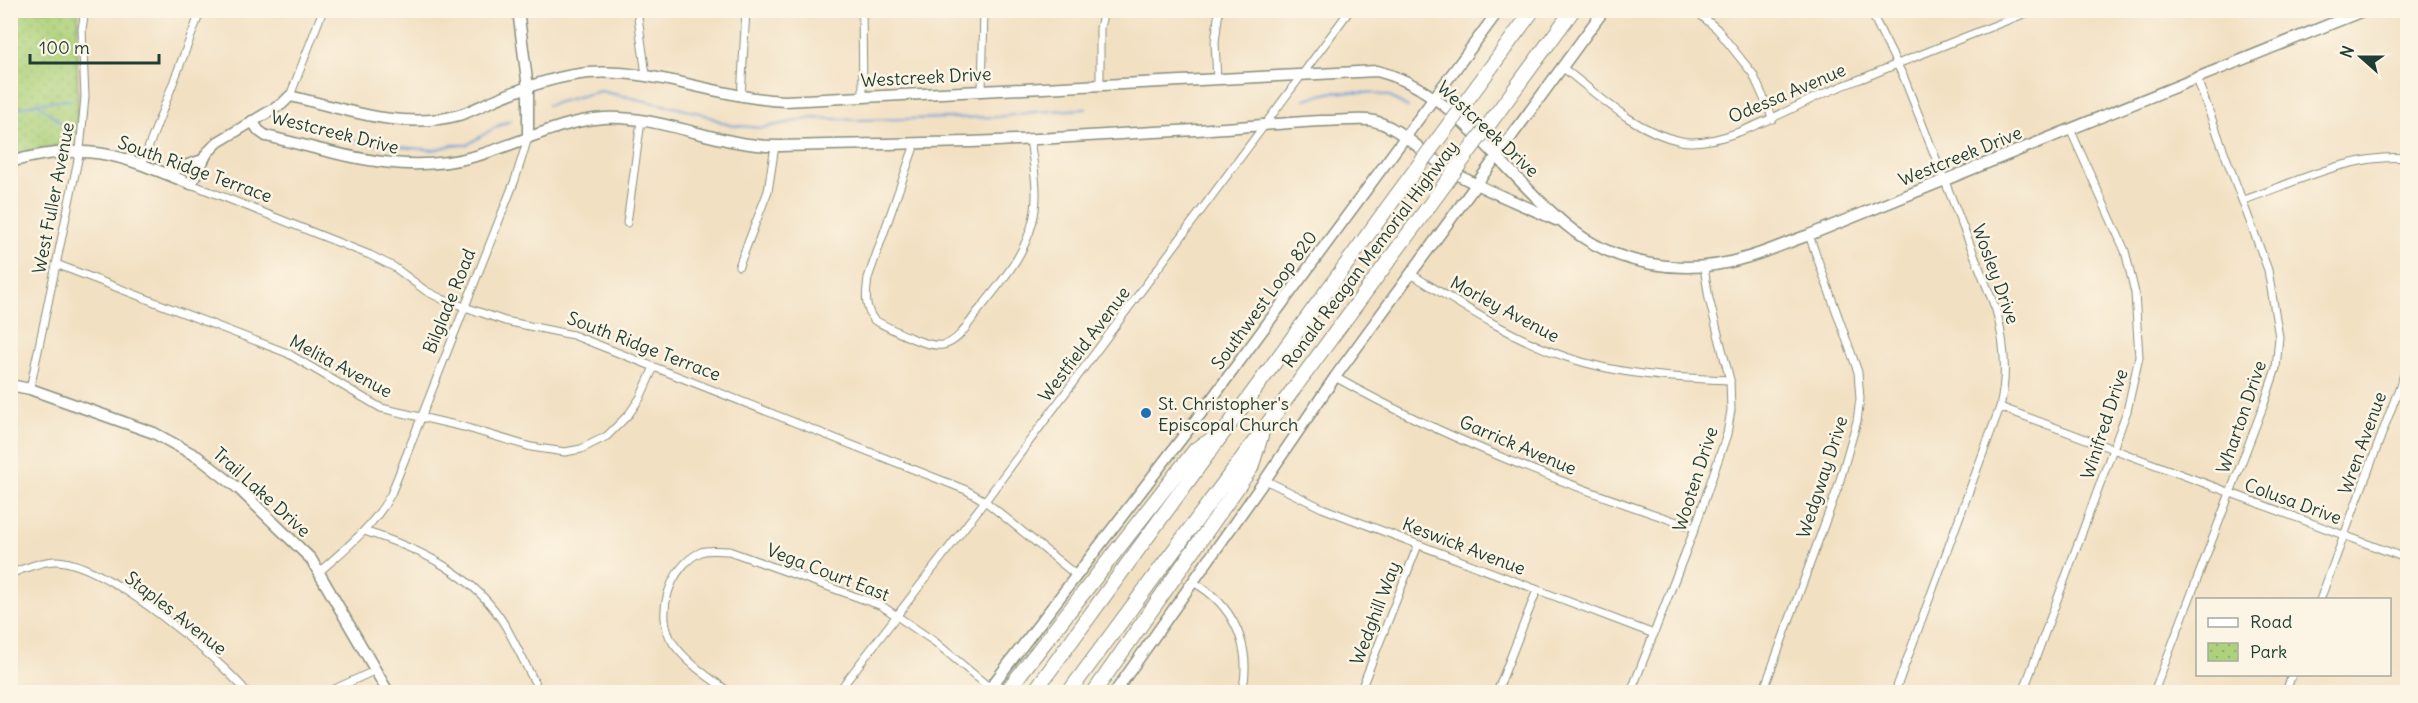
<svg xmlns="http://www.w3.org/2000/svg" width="2418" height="703" viewBox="0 0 2418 703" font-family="Delius,sans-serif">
	<defs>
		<pattern id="park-dots" width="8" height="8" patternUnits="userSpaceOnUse" patternTransform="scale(1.5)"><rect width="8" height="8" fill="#add27b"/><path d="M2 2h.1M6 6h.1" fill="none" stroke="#94b56b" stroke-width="1.8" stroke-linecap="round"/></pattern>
	</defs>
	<rect width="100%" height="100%" fill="#fcf5e5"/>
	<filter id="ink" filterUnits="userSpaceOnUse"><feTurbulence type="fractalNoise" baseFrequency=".0167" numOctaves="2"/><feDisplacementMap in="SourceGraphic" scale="12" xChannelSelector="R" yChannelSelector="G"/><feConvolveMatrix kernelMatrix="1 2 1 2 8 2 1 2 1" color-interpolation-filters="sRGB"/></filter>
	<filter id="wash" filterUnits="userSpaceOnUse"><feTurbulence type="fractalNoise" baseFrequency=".008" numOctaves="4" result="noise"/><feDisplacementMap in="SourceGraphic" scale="24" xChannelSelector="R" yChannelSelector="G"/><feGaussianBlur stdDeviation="1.35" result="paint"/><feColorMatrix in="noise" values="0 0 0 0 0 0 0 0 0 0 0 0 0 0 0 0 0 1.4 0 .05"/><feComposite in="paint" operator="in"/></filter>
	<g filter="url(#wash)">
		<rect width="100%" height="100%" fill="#f2e0c2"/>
		<polygon fill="url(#park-dots)" stroke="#668858" stroke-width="1.5" points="11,10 79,11 77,36 78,109 75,142 11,155"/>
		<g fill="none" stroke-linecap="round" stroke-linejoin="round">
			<g stroke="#6d9ed7" stroke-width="2">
				<polyline points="1305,99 1333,92 1373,93 1388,96 1408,107"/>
				<polyline points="38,104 68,129"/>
				<polyline points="548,105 600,91 700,113 729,125 761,128 813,118 858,120 998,117 1034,112 1086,109"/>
				<polyline points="10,111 36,103 71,100"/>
				<polyline points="288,120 317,125 338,136 368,144 434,150 452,145 467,145 494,128 511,120"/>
			</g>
		</g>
	</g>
	<g filter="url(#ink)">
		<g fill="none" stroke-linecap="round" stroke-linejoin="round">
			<defs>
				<g id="street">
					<polyline points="637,10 646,75"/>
					<polyline points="862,10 863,96"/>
					<polyline points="1695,10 1717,29 1753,74 1773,119"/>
					<path d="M 1870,10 L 1904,78 L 1996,310 C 2005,343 2008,374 2000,407 L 1895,692"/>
					<path d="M 1562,67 C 1598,95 1636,132 1681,141 C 1719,148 1780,114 1814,98 C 1833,89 1853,82 1873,74 C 1926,52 1980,31 2034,10"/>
					<polyline points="1217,80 1215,42 1219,10"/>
					<polyline points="1100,85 1100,28 1104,10"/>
					<polyline points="982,91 984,10"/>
					<polyline points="290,96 323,10"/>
					<polyline points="741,97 746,10"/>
					<path d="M 915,144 L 868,278 C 866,293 864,307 874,320 C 890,328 925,348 943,345 C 959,342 969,322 979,310 C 1007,276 1037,240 1036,193 C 1036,175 1032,156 1030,138"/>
					<polyline points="142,164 201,10"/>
					<polyline points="191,184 370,255 394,267 426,291 442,299 505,321 573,335 966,490 985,501 1076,575"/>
					<path d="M 2244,200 C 2296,182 2352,153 2408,158"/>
					<polyline points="627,223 641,121"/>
					<polyline points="56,264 287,353 381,408 464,427 531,447 565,452 581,449 607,436 629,414 640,398 654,367"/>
					<polyline points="739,266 768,191 775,146"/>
					<path d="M 1411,274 C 1460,304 1511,338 1566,357 C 1618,375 1675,378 1730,380"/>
					<path d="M 1335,377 C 1448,441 1572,487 1695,528"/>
					<polyline points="30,389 80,150 85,97 82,29 85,10"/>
					<polyline points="2000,407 2408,559"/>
					<polyline points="1265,480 1322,508 1654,634"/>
					<path d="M 364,531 C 420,549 475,574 506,627 C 518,648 528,671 540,692"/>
					<path d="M 318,573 C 345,549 374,526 391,494 L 515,180 L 528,138"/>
					<path d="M 10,574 C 23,569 41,561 55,561 C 104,561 215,655 247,692"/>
					<path d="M 1193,582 C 1233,604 1253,647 1242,692"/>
					<polyline points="2320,600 2408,364"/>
					<polyline points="10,686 14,692"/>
					<polyline points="328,692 376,670"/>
					<path d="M 729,692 C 710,678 687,663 673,643 C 654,615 670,566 701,552 C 708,549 721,551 729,551 L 882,606 L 935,642 L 990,688"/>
					<polyline points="838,692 985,501 1350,10"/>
					<polyline points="1360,692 1418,545"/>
					<polyline points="1497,692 1537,590"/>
					<polyline points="1631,692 1695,528 1727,434 1731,410 1730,380 1709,299 1704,267"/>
					<polyline points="1763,692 1838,487 1857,421 1860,399 1858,372 1809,235"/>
					<polyline points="2023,692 2127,411 2139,357 2135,293 2125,251 2070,129"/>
					<polyline points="2154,692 2264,404 2276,368 2279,337 2268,270 2197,79"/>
					<polyline points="2286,692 2292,674"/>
				</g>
				<g id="secondary">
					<polyline points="518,10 528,88 528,138"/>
					<path d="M 252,121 L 259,131 L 266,136 C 339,153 402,177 476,156 C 519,144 559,121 604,118 C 663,115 721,148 781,146 C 853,144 924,144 995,141 C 1062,138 1129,133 1195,130 C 1237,128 1279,123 1322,121 C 1337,121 1354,119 1369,120 C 1401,125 1425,157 1453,172 C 1485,191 1522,204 1556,220"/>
					<path d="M 10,162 C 87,140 120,155 191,184 L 207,153 L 218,142 L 282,104 L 290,96 C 345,109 402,131 459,115 C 472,111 484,104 497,99 C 525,87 557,76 588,73 C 656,68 718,98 785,101 L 1377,71 C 1420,82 1447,106 1478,137 C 1507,166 1534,198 1565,224 C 1614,266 1684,277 1745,258 C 1767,252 1788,242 1809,235 L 2365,10"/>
					<polyline points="164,173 203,160"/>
					<polyline points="10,385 30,389 154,433 198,457 239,489 311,559 388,692"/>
					<polyline points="987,692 1205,408 1499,10"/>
					<polyline points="1115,692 1265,480 1335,377 1604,10"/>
				</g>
				<g id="highway">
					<polyline points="1478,85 1533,10"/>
					<polyline points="1506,101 1573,10"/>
					<polyline points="1006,692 1176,474 1196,449 1216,437"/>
					<polyline points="1034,692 1391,203"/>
					<polyline points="1069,692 1415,225"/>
					<polyline points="1094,692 1251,468 1261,436"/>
				</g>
			</defs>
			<use href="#street" stroke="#888e7b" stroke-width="9"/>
			<use href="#secondary" stroke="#888e7b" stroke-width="13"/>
			<use href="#highway" stroke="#888e7b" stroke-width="16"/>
			<use href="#street" stroke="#fff" stroke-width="7"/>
			<use href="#secondary" stroke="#fff" stroke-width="10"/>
			<use href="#highway" stroke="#fff" stroke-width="14"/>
			<defs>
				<g id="highway-bridge">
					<polyline points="1391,203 1478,85"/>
					<polyline points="1415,225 1506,101"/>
				</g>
			</defs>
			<use href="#highway-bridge" stroke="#888e7b" stroke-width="16" stroke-linecap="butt"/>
			<use href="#highway-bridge" stroke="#fff" stroke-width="14"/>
		</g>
	</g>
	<circle fill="#1f6fb2" stroke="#fcf5e5" stroke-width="2" cx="1146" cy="413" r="6"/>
	<g text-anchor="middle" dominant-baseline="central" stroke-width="5" stroke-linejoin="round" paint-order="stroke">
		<g font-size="18" fill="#1f3d34" stroke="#fcf5e5">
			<text transform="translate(926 77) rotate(-3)">Westcreek Drive</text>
			<text transform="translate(1787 93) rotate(-23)">Odessa Avenue</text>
			<text transform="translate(1488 129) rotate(43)">Westcreek Drive</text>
			<text transform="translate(335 132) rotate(14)">Westcreek Drive</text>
			<text transform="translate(1960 156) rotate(-22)">Westcreek Drive</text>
			<text transform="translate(195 169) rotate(20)">South Ridge Terrace</text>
			<text transform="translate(53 198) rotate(-79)">West Fuller Avenue</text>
			<text transform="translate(1370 254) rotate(-53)">Ronald Reagan Memorial Highway</text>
			<text transform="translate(1996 274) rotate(70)">Wosley Drive</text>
			<text transform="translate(1264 300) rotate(-54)">Southwest Loop 820</text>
			<text transform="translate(449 301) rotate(-68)">Bilglade Road</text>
			<text transform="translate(1505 309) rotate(28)">Morley Avenue</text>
			<text transform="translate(1084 344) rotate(-53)">Westfield Avenue</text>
			<text transform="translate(644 346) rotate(21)">South Ridge Terrace</text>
			<text transform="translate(341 366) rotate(28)">Melita Avenue</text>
			<text transform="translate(2241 417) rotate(-71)">Wharton Drive</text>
			<text transform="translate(2104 424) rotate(-72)">Winifred Drive</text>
			<text transform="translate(2362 443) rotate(-70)">Wren Avenue</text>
			<text transform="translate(1518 445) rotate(23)">Garrick Avenue</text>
			<text transform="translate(1822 477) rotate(-72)">Wedgway Drive</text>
			<text transform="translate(1695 479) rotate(-72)">Wooten Drive</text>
			<text transform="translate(262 492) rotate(42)">Trail Lake Drive</text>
			<text transform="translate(2293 501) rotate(20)">Colusa Drive</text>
			<text transform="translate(1464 546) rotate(21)">Keswick Avenue</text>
			<text transform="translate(828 572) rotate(21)">Vega Court East</text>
			<text transform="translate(176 613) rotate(38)">Staples Avenue</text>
			<text transform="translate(1375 613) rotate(-69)">Wedghill Way</text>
		</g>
		<g font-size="18" fill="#1f3d34" stroke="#fcf5e5" text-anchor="start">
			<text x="1158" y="403">St. Christopher's<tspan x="1158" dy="21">Episcopal Church</tspan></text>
		</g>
	</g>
	<rect width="2418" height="703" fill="none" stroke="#fcf5e5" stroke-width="36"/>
	<rect x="2196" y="598" width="195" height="78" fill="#fcf5e5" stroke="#a4ab9e" stroke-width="1.5"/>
	<rect x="2208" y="618" width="30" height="9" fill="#ffffff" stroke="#a4ab9e" stroke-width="1.5"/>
	<text x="2250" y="628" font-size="18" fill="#1f3d34">Road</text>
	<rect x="2208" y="643" width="30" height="18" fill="url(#park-dots)" stroke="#a4ab9e" stroke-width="1.5"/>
	<text x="2250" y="658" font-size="18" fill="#1f3d34">Park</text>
	<g transform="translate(2361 57) rotate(291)" stroke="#fcf5e5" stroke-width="4.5" paint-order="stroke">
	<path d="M0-4.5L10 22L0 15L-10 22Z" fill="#1f3d34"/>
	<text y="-9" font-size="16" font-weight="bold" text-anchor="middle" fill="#1f3d34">N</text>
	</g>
	<path d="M30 54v9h129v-9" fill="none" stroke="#1f3d34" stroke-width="3"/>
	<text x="39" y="54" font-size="18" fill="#1f3d34" stroke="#fcf5e5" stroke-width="4.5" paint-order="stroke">100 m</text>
</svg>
